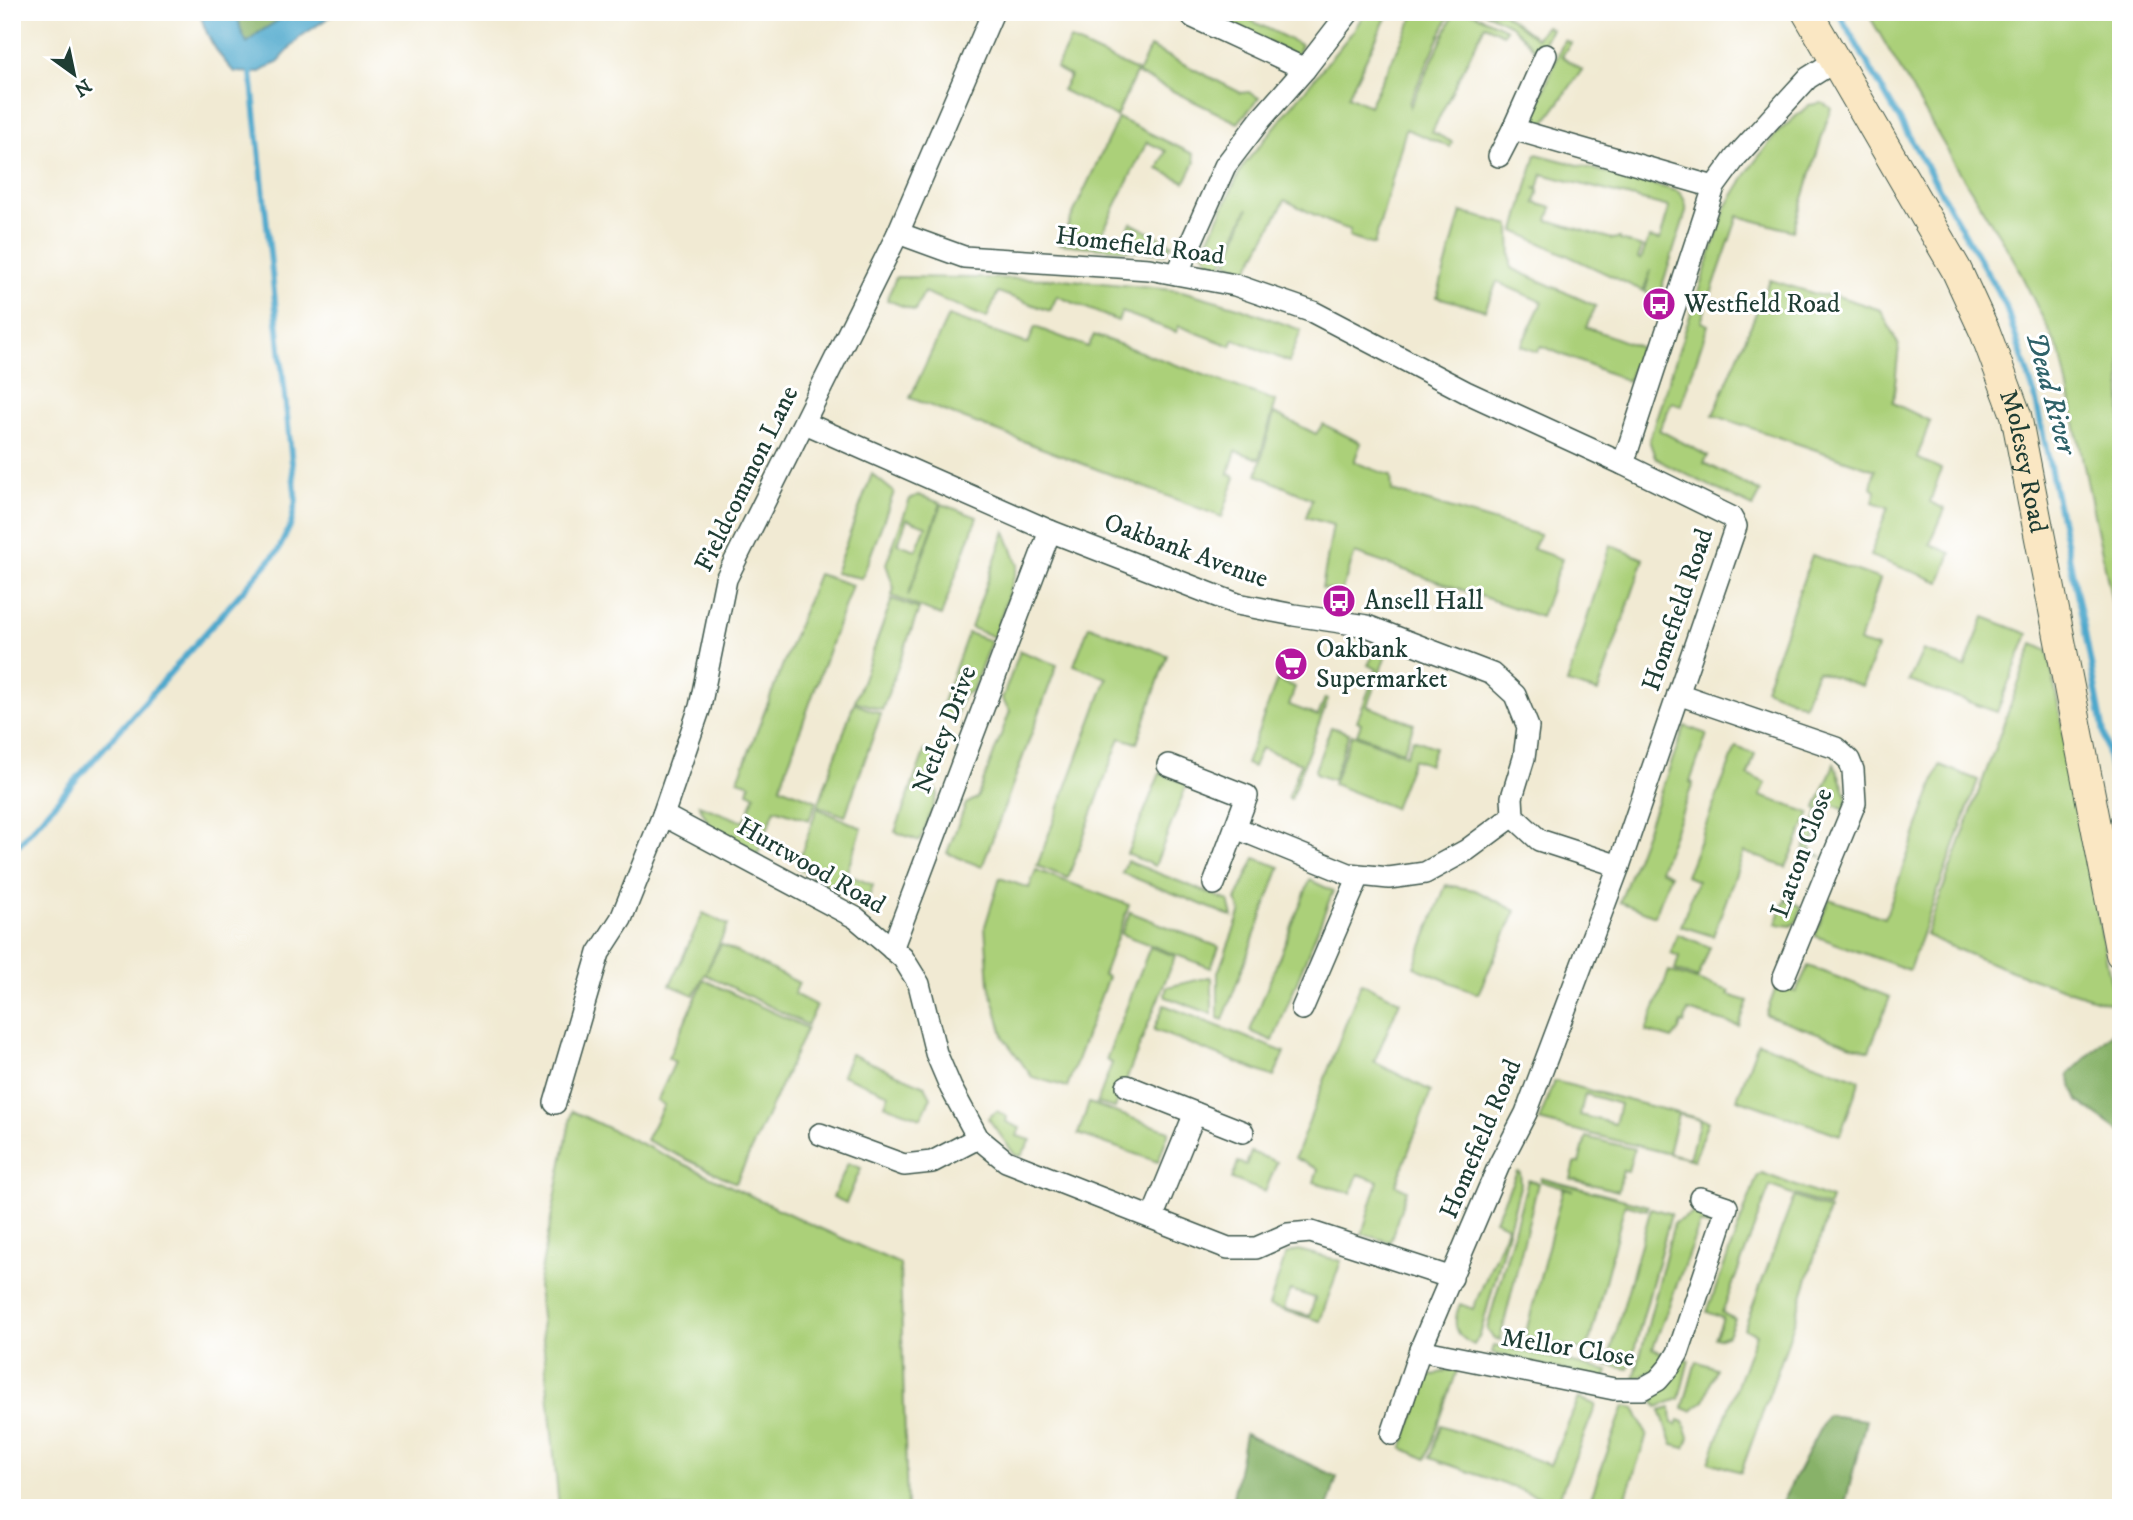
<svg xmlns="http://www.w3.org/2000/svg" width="2133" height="1520" viewBox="0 0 2133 1520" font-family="'IM FELL DW Pica',serif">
	<rect width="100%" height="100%" fill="#fff"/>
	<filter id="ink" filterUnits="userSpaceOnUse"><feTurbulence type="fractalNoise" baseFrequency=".0143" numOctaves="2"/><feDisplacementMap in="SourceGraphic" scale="14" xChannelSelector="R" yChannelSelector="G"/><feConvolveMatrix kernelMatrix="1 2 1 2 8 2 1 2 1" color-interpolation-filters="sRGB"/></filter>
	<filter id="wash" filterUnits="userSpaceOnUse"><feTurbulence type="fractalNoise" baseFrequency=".00686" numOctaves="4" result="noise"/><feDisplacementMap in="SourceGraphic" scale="28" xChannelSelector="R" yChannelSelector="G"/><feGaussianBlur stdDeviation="1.57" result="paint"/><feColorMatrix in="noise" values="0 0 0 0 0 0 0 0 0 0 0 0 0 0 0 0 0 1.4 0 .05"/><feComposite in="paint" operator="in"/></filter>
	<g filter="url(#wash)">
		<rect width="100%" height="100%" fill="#f1ead3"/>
		<g fill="#abd079" stroke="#658656" stroke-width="2" fill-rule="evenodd">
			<polygon points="1227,12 1234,12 1301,45 1296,56 1223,20"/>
			<polygon points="1365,12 1389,12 1348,96 1369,106 1416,12 1451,12 1409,103 1410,107 1455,12 1471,12 1506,29 1503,34 1485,25 1432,132 1452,142 1450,147 1406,129 1374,245 1351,238 1349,237 1350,230 1333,224 1285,200 1247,271 1227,262 1248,208 1221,266 1209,262 1203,251 1242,167 1354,30"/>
			<polygon points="1484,12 1502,12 1536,38 1546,26 1551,29 1538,53 1511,25"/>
			<polygon points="1867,12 2121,12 2121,645 2061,355 2013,258 1958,169"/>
			<polygon points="1070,40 1137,71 1116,117 1062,90 1070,76 1056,68"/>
			<polygon points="1564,40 1571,43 1562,56 1582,70 1542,126 1537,120 1535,112"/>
			<polygon points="1150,47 1241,93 1249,92 1259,98 1238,123 1138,74"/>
			<polygon points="1822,103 1831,108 1793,231 1738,216 1701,322 1708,325 1681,406 1672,402 1659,430 1708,456 1704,463 1761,492 1753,507 1665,464 1655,457 1649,440 1726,207 1750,168 1777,133 1809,105"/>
			<polygon points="1118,118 1193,154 1195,162 1185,182 1158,169 1166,151 1147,142 1103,231 1122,241 1131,223 1172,244 1164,254 1059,244"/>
			<path d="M 1536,154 L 1677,191 C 1684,196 1687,203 1686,212 L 1658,298 L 1645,292 L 1651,270 L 1643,291 L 1515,231 ZM 1542,174 L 1669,207 L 1660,240 L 1649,238 L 1641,259 L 1638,258 L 1642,247 L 1620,240 L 1620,238 L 1612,239 L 1548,220 L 1552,208 L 1535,203 L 1539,190 L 1534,188 L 1538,189 Z"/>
			<polygon points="1461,212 1510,225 1511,268 1596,306 1586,327 1640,347 1628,381 1541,346 1537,352 1521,346 1542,302 1497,282 1485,310 1437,297"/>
			<polygon points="896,277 1063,279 1182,291 1238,307 1301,330 1289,362 1234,339 1231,346 1179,326 1176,332 1122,312 1118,321 1057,296 1050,311 998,292 987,318 924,292 915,311 887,300"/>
			<polygon points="1770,280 1819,295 1834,295 1881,310 1899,346 1893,403 1930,421 1917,458 1941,469 1930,502 1945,509 1930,544 1951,553 1940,582 1870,556 1888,507 1873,502 1876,491 1871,487 1875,470 1713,415"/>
			<polygon points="948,316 1028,344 1035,327 1088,347 1094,335 1276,401 1259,459 1236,451 1228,474 1235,477 1222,517 910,398"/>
			<polygon points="1274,413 1316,434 1323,424 1361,443 1354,462 1391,476 1392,491 1540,535 1533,549 1562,559 1541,617 1355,553 1341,592 1322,588 1333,525 1306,517 1312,499 1257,475"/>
			<polygon points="872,474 894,492 862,578 835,573"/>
			<path d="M 918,495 L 941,503 L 908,596 L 942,504 L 977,517 L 941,616 L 892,596 L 894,588 L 886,564 L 910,499 ZM 907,519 L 926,526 L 916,550 L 898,544 Z"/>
			<polygon points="1005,531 1018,565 994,637 971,628"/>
			<polygon points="1610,545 1644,559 1598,692 1567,683"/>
			<polygon points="1812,555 1880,579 1859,642 1877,648 1862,686 1817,671 1804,705 1765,689"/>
			<polygon points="818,574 852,585 780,787 817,801 809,820 775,809 757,856 712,830 699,805 744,822 755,795 748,792 750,784 738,780"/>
			<polygon points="892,599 919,609 882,710 855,701"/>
			<polygon points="1984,617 2028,634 1997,712 1909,681 1923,650 1965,667"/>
			<polygon points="1089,626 1167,655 1137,743 1120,738 1068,878 1037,866 1107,678 1074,665"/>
			<polygon points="968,633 991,641 972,691 963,695 955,719 939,713"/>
			<path d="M 2033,644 L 2048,651 L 2115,1005 C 2051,986 1986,964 1926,935 Z"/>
			<polygon points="1020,651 1057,665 982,867 947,853 966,804 977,798 1010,711 1002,699"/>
			<polygon points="1380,652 1387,653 1367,706 1414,724 1403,752 1357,734 1361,723 1357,721 1377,669 1368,665 1374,654"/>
			<polygon points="1277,680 1295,687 1289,705 1318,716 1325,698 1328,699 1291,799 1288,798 1301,763 1261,748 1253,767 1246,764"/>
			<polygon points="854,703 881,714 845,816 818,806"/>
			<polygon points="1685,726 1707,734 1690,782 1693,783 1660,870 1670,875 1655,916 1620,902"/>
			<polygon points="1331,727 1349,733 1333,780 1317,775 1315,770"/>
			<polygon points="1352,734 1406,755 1413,739 1435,747 1429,765 1413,759 1394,808 1333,784"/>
			<polygon points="1736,747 1755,754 1748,775 1766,783 1760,796 1810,813 1786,867 1744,852 1713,936 1681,926 1697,881 1686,876"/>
			<polygon points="925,750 940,756 931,784 938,793 920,841 895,832"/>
			<polygon points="1834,764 1847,796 1845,810 1829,803 1810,849 1823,857 1807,851 1787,900 1802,907 1797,921 1791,926 1776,924 1819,809 1816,808"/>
			<polygon points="1940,765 1978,780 1909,970 1815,936 1829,899 1885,918"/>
			<polygon points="1160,773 1187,784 1155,866 1127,854"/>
			<polygon points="817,808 862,828 846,874 873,885 866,906 797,867"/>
			<polygon points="1255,858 1280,867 1223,1020 1218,1018 1218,973 1241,911 1236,900"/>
			<polygon points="1127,861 1229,901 1233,917 1122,873"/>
			<polygon points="1036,870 1129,905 1103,975 1108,977 1067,1087 1032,1077 1004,1038 989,984 985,926 1000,878 1029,888"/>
			<polygon points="1310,880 1333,891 1273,1041 1250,1031"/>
			<polygon points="1446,885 1475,890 1516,911 1478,994 1414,967"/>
			<polygon points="1130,912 1219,947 1211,968 1121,934"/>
			<polygon points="703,913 728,925 706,972 721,944 799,983 794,994 817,1006 807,1025 705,974 694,995 670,985"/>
			<polygon points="1677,934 1710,947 1698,978 1675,970 1679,956 1671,953"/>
			<polygon points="1150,947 1175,956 1115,1108 1097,1103 1112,1063 1106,1060"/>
			<polygon points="1808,966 1890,997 1869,1051 1766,1015 1775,990 1780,987 1796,992"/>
			<polygon points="1669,971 1730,991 1728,995 1748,1001 1739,1026 1688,1011 1684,1024 1681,1023 1679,1030 1672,1039 1646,1031"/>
			<polygon points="1210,977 1212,980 1212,1014 1166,997 1165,994 1167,987"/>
			<polygon points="704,980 807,1028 736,1183 646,1140 664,1105 657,1101 675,1062 668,1058"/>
			<polygon points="1361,983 1400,1001 1374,1062 1431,1091 1396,1185 1407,1190 1390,1242 1362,1234 1378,1181 1358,1174 1351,1193 1314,1182 1318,1169 1295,1158"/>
			<polygon points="1164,1005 1284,1052 1274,1077 1154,1030"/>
			<polygon points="1758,1042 1860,1080 1840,1135 1737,1099"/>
			<polygon points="851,1054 925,1086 931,1097 921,1118 885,1105 889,1094 842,1075"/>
			<path d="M 1554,1081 L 1708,1121 L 1694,1160 L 1539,1121 ZM 1585,1094 L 1620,1104 L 1615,1124 L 1580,1115 ZM 1678,1114 L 1700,1120 L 1689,1158 L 1668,1153 Z"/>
			<polygon points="1089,1103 1169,1131 1158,1162 1078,1134"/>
			<polygon points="572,1111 808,1223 900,1264 907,1508 559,1508 538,1286"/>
			<polygon points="997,1111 1007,1117 1006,1122 1020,1128 1017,1136 1031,1140 1021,1156 1015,1155 988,1118"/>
			<polygon points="1586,1137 1634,1149 1628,1171 1623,1170 1618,1191 1571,1179 1575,1163 1579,1163"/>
			<polygon points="1251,1152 1277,1162 1265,1192 1232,1179 1238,1162 1246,1165"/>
			<polygon points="848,1163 861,1168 846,1203 833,1197"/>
			<path d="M 1517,1172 L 1520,1173 L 1521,1183 L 1480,1335 L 1474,1345 C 1454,1336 1452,1323 1460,1304 L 1473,1309 L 1508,1226 L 1495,1220 Z"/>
			<polygon points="1762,1173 1831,1199 1828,1207 1770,1186 1722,1313 1735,1319 1728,1335 1718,1339 1715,1338 1723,1318 1707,1312 1757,1177"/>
			<polygon points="1541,1178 1648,1206 1647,1210 1625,1204 1587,1351 1525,1336 1563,1189 1574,1191 1540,1181"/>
			<polygon points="1528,1180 1538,1183 1500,1340 1494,1339 1487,1329"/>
			<polygon points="1794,1197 1829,1210 1787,1345 1741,1472 1709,1462 1756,1334 1744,1329"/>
			<polygon points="1651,1208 1671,1214 1629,1369 1607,1365"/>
			<polygon points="1701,1209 1710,1213 1714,1228 1700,1223 1653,1348 1666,1356 1653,1371 1634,1380 1674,1223"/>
			<path d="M 1298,1250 L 1341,1261 L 1320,1321 L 1269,1306 L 1286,1254 ZM 1290,1290 L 1315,1298 L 1310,1316 L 1284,1309 Z"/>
			<polygon points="1494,1345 1608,1371 1605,1380 1492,1353"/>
			<polygon points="1685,1359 1689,1360 1679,1399 1657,1407 1653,1400 1657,1390"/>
			<polygon points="1696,1361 1716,1368 1704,1401 1691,1411 1683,1408"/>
			<polygon points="1450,1369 1457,1371 1426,1459 1402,1448 1429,1377"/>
			<polygon points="1579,1398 1596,1405 1557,1503 1430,1458 1441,1425 1550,1465"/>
			<polygon points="1624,1406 1634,1408 1647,1435 1622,1508 1592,1508 1588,1506"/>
			<polygon points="1671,1408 1672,1423 1677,1425 1679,1420 1684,1422 1689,1437 1685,1448 1673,1445 1660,1411"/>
		</g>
		<g fill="#88b269" stroke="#54784e" stroke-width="2">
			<polygon points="237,12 291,12 257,34 247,44 241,31"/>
			<polygon points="2119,1026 2121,1037 2121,1132 2078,1101 2068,1075"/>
			<polygon points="1827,1415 1866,1420 1844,1508 1779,1508"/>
			<polygon points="1245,1434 1337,1477 1327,1508 1231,1508"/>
		</g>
		<path fill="#4ea8cc" stroke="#367280" stroke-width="2" d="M 200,12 L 237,12 L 241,31 L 247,43 L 257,34 L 291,12 L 337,12 L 300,37 L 279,61 L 258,73 L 234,72 C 218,55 205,36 200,12 Z"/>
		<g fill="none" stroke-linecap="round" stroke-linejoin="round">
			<g stroke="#4ea8cc" stroke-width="6">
				<polyline points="1838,12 2005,304 2035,396 2084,627 2121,823"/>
				<polyline points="12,852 278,551 291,524 296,501 251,73"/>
			</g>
		</g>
	</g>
	<g filter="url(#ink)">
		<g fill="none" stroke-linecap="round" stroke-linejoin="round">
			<defs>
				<g id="street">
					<polyline points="1193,17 1305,69"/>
					<polyline points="1513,129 1546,55"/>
					<polyline points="1499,156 1513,129 1714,187"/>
					<polyline points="898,233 964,257 1149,269 1235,285 1313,312 1466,392 1623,464 1731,517 1736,526 1619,866 1564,1012 1526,1113 1499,1165 1420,1350 1392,1434"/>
					<polyline points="1177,274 1225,166 1261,119 1305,69 1349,12"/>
					<polyline points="805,423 1050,531 1237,604 1294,615 1367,626 1492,674 1515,695 1528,727 1524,758 1512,797 1513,816 1539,840 1619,866"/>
					<polyline points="1623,464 1714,187 1736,157 1808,78 1835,61"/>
					<polyline points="1678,694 1836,748 1849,760 1853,770 1855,803 1783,979"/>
					<polyline points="1168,765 1247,796 1214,884"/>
					<polyline points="663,815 856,918 903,958 919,984 936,1053 951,1088 978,1138 1006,1161 1228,1248 1256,1248 1288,1234 1311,1232 1452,1278"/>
					<polyline points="1236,828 1349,874 1389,878 1425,873 1467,850 1513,816"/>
					<polyline points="892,949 1050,531"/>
					<polyline points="1302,1009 1359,876"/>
					<polyline points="1127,1086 1243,1132"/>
					<polyline points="555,1103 599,953 621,919 663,815 700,707 726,579 898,233 993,12"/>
					<polyline points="820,1134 904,1165 932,1162 978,1138"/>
					<polyline points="1152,1218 1195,1113"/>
					<polyline points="1420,1350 1614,1389 1642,1389 1658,1380 1670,1366 1678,1353 1727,1207 1700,1198"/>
				</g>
				<g id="secondary">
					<path id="s1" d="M 1807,12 L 1956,269 L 1985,332 L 2016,415 L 2121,954"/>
				</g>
			</defs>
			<use href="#street" stroke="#3e574c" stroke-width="24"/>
			<use href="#secondary" stroke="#3e574c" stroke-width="32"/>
			<use href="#street" stroke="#fff" stroke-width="21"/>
			<use href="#secondary" stroke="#fae7c3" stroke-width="30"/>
		</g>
	</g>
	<defs>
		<symbol id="bus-disc" viewBox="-11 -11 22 22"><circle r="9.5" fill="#b5179e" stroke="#fff"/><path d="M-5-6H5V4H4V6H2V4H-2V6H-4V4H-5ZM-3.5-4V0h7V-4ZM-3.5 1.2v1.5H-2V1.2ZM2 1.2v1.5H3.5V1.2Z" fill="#fff"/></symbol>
		<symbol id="supermarket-disc" viewBox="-11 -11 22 22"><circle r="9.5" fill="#b5179e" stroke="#fff"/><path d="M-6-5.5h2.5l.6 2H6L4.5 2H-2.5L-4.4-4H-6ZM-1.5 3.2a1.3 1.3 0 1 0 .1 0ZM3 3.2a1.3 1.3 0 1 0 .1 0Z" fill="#fff"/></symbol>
	</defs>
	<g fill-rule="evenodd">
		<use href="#bus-disc" x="1640" y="285" width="38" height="38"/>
		<use href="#bus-disc" x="1320" y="582" width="38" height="38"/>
		<use href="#supermarket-disc" x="1272" y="645" width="38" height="38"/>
	</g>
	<g text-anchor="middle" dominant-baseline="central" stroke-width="6" stroke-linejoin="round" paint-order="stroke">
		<g font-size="26" fill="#1f3d34" stroke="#fff">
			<text transform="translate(1140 246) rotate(7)">Homefield Road</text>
			<text stroke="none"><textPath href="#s1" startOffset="502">Molesey Road</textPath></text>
			<text transform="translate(747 479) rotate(-64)">Fieldcommon Lane</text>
			<text transform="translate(1186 551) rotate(20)">Oakbank Avenue</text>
			<text transform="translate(1678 610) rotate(-71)">Homefield Road</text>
			<text transform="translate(945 730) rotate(-69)">Netley Drive</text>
			<text transform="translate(1802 853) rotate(-70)">Latton Close</text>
			<text transform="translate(811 866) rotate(30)">Hurtwood Road</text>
			<text transform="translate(1481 1139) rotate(-67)">Homefield Road</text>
			<text transform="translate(1568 1348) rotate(9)">Mellor Close</text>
		</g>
		<g font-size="26" fill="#1f3d34" stroke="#fff" text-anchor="start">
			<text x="1684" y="304">Westfield Road</text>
			<text x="1364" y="601">Ansell Hall</text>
			<text x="1316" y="649">Oakbank<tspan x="1316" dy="30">Supermarket</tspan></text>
		</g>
		<g font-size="28" font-style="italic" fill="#2f6269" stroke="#fff">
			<text transform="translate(2051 393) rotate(75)">Dead River</text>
		</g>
	</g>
	<rect width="2133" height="1520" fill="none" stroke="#fff" stroke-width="42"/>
	<g transform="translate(74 74) rotate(147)" stroke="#ffffff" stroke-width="5" paint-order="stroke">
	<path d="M0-5L12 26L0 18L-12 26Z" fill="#1f3d34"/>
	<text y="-10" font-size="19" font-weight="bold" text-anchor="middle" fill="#1f3d34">N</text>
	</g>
</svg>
